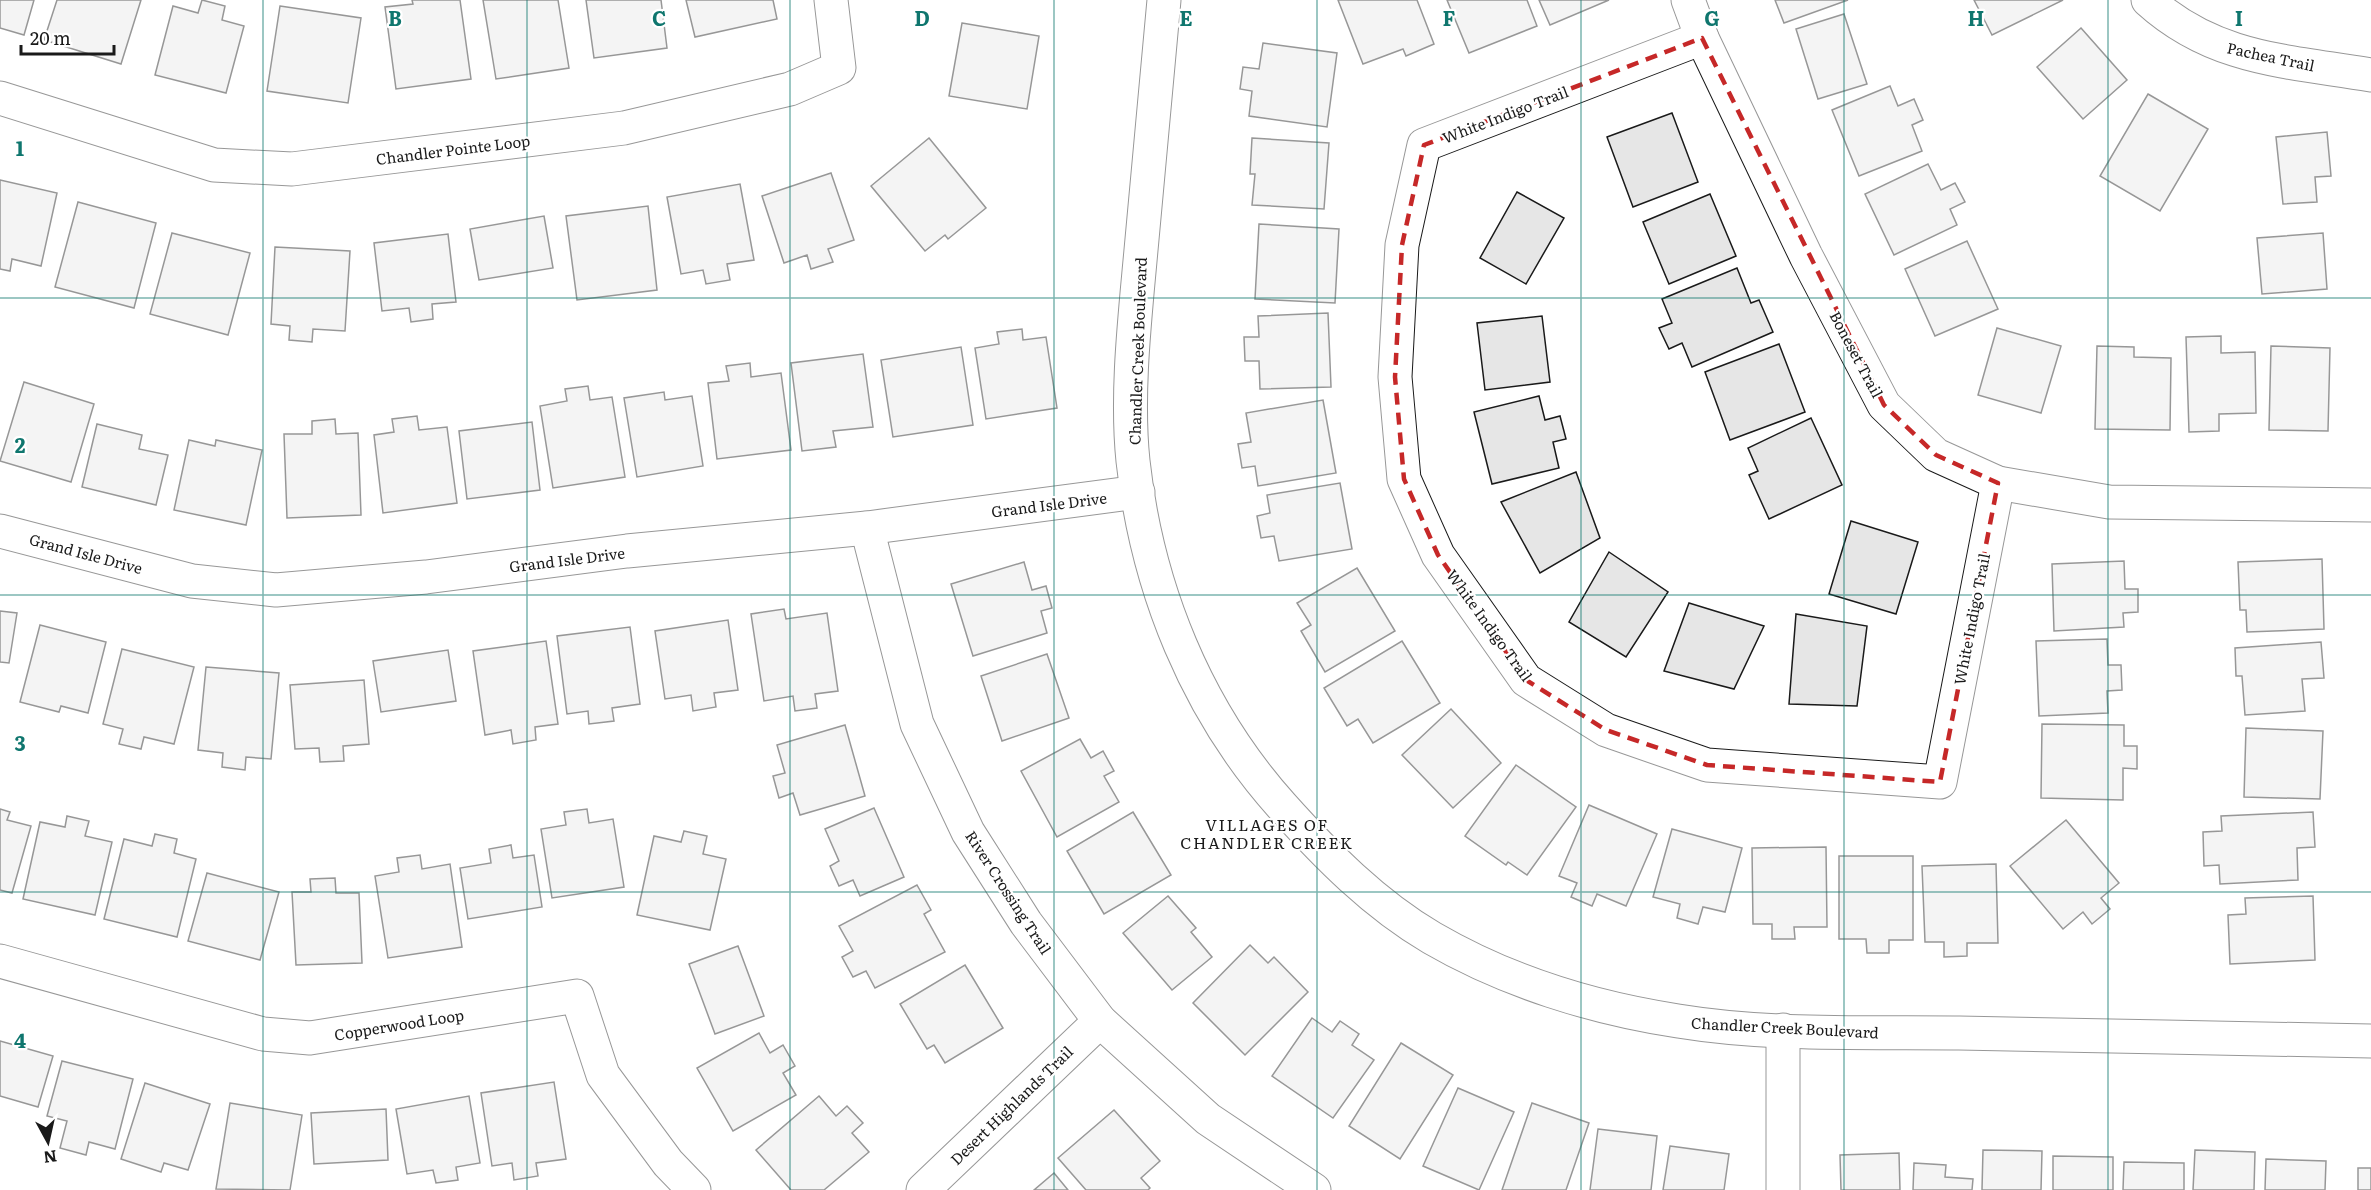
<svg xmlns="http://www.w3.org/2000/svg" width="2371" height="1190" viewBox="0 0 2371 1190" font-family="Literata,serif">
	<rect width="100%" height="100%" fill="#fff"/>
	<g fill="#e6e6e6" stroke="#1a1a1a" stroke-width="1.5">
		<polygon points="0,0 34,0 24,35 0,28"/>
		<polygon points="57,0 141,0 121,64 44,40"/>
		<polygon points="202,0 225,6 222,20 244,26 226,93 155,75 173,6 198,13"/>
		<polygon points="412,0 460,0 471,79 396,89 385,7 413,4"/>
		<polygon points="483,0 558,0 569,68 496,79"/>
		<polygon points="586,0 661,0 667,48 594,58"/>
		<polygon points="686,0 773,0 777,19 695,37"/>
		<polygon points="1338,0 1417,0 1434,44 1406,56 1403,49 1363,64"/>
		<polygon points="1447,0 1527,0 1537,26 1469,53"/>
		<polygon points="1539,0 1609,0 1550,25"/>
		<polygon points="1775,0 1848,0 1784,23"/>
		<polygon points="1974,0 2063,0 1992,35"/>
		<polygon points="280,6 361,18 348,103 267,91"/>
		<polygon points="1844,14 1867,84 1818,99 1796,29"/>
		<polygon points="962,23 1039,36 1027,109 949,96"/>
		<polygon points="2081,28 2127,80 2083,119 2037,67"/>
		<polygon points="1263,43 1337,53 1327,127 1249,116 1252,91 1240,89 1243,67 1259,69"/>
		<polygon points="1890,86 1898,106 1914,99 1923,120 1912,125 1922,151 1859,176 1832,110"/>
		<polygon points="2148,94 2208,129 2160,211 2100,176"/>
		<polygon points="1672,113 1698,182 1633,207 1607,137"/>
		<polygon points="2327,132 2331,176 2315,177 2317,202 2283,204 2276,137"/>
		<polygon points="929,138 986,208 948,239 945,235 925,251 871,186"/>
		<polygon points="1252,138 1329,143 1324,209 1252,205 1255,174 1250,174"/>
		<polygon points="1928,164 1941,190 1955,183 1965,202 1950,209 1957,225 1894,255 1865,194"/>
		<polygon points="831,173 854,240 828,249 833,262 811,269 807,255 784,263 762,196"/>
		<polygon points="0,180 57,193 41,266 12,259 10,271 0,269"/>
		<polygon points="740,184 754,260 727,264 730,280 706,284 703,270 681,274 667,197"/>
		<polygon points="1517,192 1564,218 1526,284 1480,258"/>
		<polygon points="1710,194 1736,256 1669,284 1643,222"/>
		<polygon points="78,202 156,223 134,308 55,287"/>
		<polygon points="648,206 657,290 577,300 566,216"/>
		<polygon points="544,216 553,268 479,280 470,229"/>
		<polygon points="1259,224 1339,229 1335,303 1255,299"/>
		<polygon points="172,233 250,253 228,335 150,314"/>
		<polygon points="2323,233 2327,289 2262,294 2257,238"/>
		<polygon points="448,234 456,302 432,304 433,319 411,322 409,308 382,311 374,243"/>
		<polygon points="1967,241 1998,309 1935,336 1905,269"/>
		<polygon points="275,247 350,251 345,331 313,329 312,342 289,340 290,326 271,324"/>
		<polygon points="1737,268 1751,303 1759,300 1773,332 1692,367 1682,343 1669,349 1659,328 1672,323 1662,299"/>
		<polygon points="1328,313 1331,387 1260,389 1259,361 1245,361 1244,337 1259,337 1258,316"/>
		<polygon points="1542,316 1550,382 1485,390 1477,323"/>
		<polygon points="1997,328 2061,346 2041,413 1978,395"/>
		<polygon points="1022,329 1023,340 1046,337 1057,408 986,419 975,348 999,344 997,332"/>
		<polygon points="2221,336 2221,353 2255,352 2256,413 2219,414 2219,431 2189,432 2186,337"/>
		<polygon points="1779,344 1805,412 1730,440 1705,372"/>
		<polygon points="2097,346 2134,347 2134,357 2171,358 2170,430 2095,429"/>
		<polygon points="2271,346 2330,348 2328,431 2269,430"/>
		<polygon points="961,347 973,425 893,437 881,360"/>
		<polygon points="863,354 873,427 833,431 836,447 802,451 791,363"/>
		<polygon points="750,363 751,377 781,373 791,450 717,459 708,383 729,381 726,366"/>
		<polygon points="24,382 94,404 71,482 0,461"/>
		<polygon points="588,386 590,400 612,397 625,477 553,488 540,406 567,401 565,389"/>
		<polygon points="664,392 665,400 692,396 703,466 637,477 624,398"/>
		<polygon points="1539,396 1545,420 1560,416 1566,439 1553,442 1559,468 1492,484 1474,412"/>
		<polygon points="1323,400 1336,473 1258,486 1255,466 1242,468 1238,444 1251,442 1246,413"/>
		<polygon points="417,416 419,430 447,427 457,503 383,513 374,435 394,432 392,419"/>
		<polygon points="1811,418 1842,485 1769,519 1749,475 1758,471 1748,448"/>
		<polygon points="335,419 336,434 358,433 361,515 287,518 284,434 312,434 312,421"/>
		<polygon points="532,422 540,490 467,499 459,431"/>
		<polygon points="97,424 142,435 139,449 168,455 156,505 82,487"/>
		<polygon points="189,440 215,446 216,440 262,450 246,525 174,510"/>
		<polygon points="1576,472 1600,538 1540,573 1501,502"/>
		<polygon points="1340,483 1352,549 1279,561 1274,536 1261,538 1257,516 1270,513 1267,495"/>
		<polygon points="1851,521 1918,542 1896,614 1829,594"/>
		<polygon points="1609,552 1668,592 1626,657 1569,622"/>
		<polygon points="2322,559 2324,629 2247,632 2246,610 2240,610 2238,562"/>
		<polygon points="2124,561 2125,589 2138,589 2138,612 2123,613 2124,627 2054,631 2052,564"/>
		<polygon points="1024,562 1032,590 1046,586 1052,608 1041,611 1047,633 973,656 951,584"/>
		<polygon points="1357,568 1395,631 1325,672 1301,631 1311,625 1297,603"/>
		<polygon points="1689,603 1764,626 1734,689 1664,671"/>
		<polygon points="784,609 786,619 827,613 838,691 815,694 817,708 795,711 793,696 764,701 751,614"/>
		<polygon points="0,611 17,613 9,663 0,662"/>
		<polygon points="1796,614 1867,626 1857,706 1789,704"/>
		<polygon points="728,620 738,690 714,693 716,707 693,711 691,695 665,699 655,631"/>
		<polygon points="40,625 106,642 88,713 61,706 59,712 20,702"/>
		<polygon points="630,627 640,704 612,708 614,721 589,724 588,711 567,714 557,636"/>
		<polygon points="2107,639 2108,665 2121,665 2122,690 2107,691 2108,713 2039,716 2036,641"/>
		<polygon points="546,641 558,724 535,727 536,740 513,744 511,730 485,735 473,651"/>
		<polygon points="1402,641 1440,703 1373,743 1358,719 1347,726 1324,688"/>
		<polygon points="2321,642 2324,678 2302,679 2305,711 2245,715 2242,676 2236,676 2235,648"/>
		<polygon points="122,649 194,667 174,744 144,737 141,749 119,744 123,729 103,724"/>
		<polygon points="448,650 456,701 381,712 373,661"/>
		<polygon points="1047,654 1069,718 1002,741 981,676"/>
		<polygon points="206,667 279,673 271,759 246,757 245,770 222,767 223,753 198,750"/>
		<polygon points="364,680 369,744 343,746 344,761 320,762 319,748 295,749 290,685"/>
		<polygon points="1451,709 1501,763 1453,808 1402,755"/>
		<polygon points="2042,724 2124,725 2124,746 2137,746 2137,769 2123,768 2123,800 2041,798"/>
		<polygon points="845,725 865,796 800,815 793,793 779,798 773,776 785,773 777,745"/>
		<polygon points="2246,728 2323,731 2320,799 2244,797"/>
		<polygon points="1080,739 1091,758 1103,751 1114,771 1104,776 1119,802 1057,837 1021,771"/>
		<polygon points="1516,765 1576,807 1527,875 1508,862 1506,865 1465,836"/>
		<polygon points="1589,805 1657,834 1626,906 1597,894 1592,906 1571,897 1577,883 1559,876"/>
		<polygon points="874,808 904,877 860,896 853,880 839,886 830,866 839,861 825,829"/>
		<polygon points="0,809 10,812 7,820 31,826 12,893 0,890"/>
		<polygon points="587,809 589,823 613,819 624,887 552,898 541,829 566,825 564,812"/>
		<polygon points="1133,812 1171,875 1104,914 1067,851"/>
		<polygon points="2313,812 2315,847 2297,848 2298,880 2220,884 2219,865 2204,866 2203,832 2222,831 2221,816"/>
		<polygon points="67,816 89,821 85,836 112,842 95,915 23,899 40,822 65,827"/>
		<polygon points="2066,820 2119,883 2101,898 2110,909 2092,924 2083,912 2063,929 2010,866"/>
		<polygon points="1672,829 1742,848 1725,912 1703,907 1698,924 1677,918 1680,904 1653,897"/>
		<polygon points="684,831 707,836 703,854 726,859 710,930 637,915 654,836 681,842"/>
		<polygon points="155,834 177,839 174,853 196,859 177,937 104,919 124,839 152,846"/>
		<polygon points="511,845 513,858 534,855 542,907 468,919 460,868 491,863 489,849"/>
		<polygon points="1826,847 1827,927 1794,927 1795,939 1772,939 1772,924 1753,924 1752,848"/>
		<polygon points="420,855 422,869 450,864 462,947 388,958 375,876 399,872 397,858"/>
		<polygon points="1839,856 1913,856 1913,940 1889,940 1889,953 1867,953 1866,939 1839,939"/>
		<polygon points="1996,864 1998,943 1967,943 1967,956 1944,957 1944,942 1925,942 1922,866"/>
		<polygon points="207,873 279,892 260,960 188,941"/>
		<polygon points="335,878 336,893 359,893 362,963 296,965 292,892 311,892 310,879"/>
		<polygon points="917,885 931,910 924,914 945,952 875,988 866,971 853,977 842,957 853,951 839,926"/>
		<polygon points="1168,896 1196,928 1191,932 1212,957 1172,990 1123,933"/>
		<polygon points="2313,896 2315,960 2230,964 2228,915 2246,914 2245,898"/>
		<polygon points="1250,945 1268,963 1274,957 1308,992 1245,1055 1193,1003"/>
		<polygon points="738,946 764,1016 715,1034 689,964"/>
		<polygon points="965,965 1003,1028 945,1063 934,1045 927,1049 900,1004"/>
		<polygon points="1312,1018 1332,1032 1340,1021 1359,1034 1352,1045 1374,1060 1333,1118 1272,1076"/>
		<polygon points="759,1033 770,1053 783,1045 795,1066 783,1073 796,1095 733,1131 697,1068"/>
		<polygon points="0,1041 53,1056 38,1107 0,1096"/>
		<polygon points="1401,1043 1453,1075 1400,1159 1349,1126"/>
		<polygon points="62,1061 133,1079 115,1149 89,1142 86,1155 60,1148 67,1121 47,1116"/>
		<polygon points="554,1082 566,1159 536,1163 538,1176 514,1180 512,1163 492,1166 481,1093"/>
		<polygon points="145,1083 210,1104 188,1170 164,1163 161,1172 121,1159"/>
		<polygon points="1458,1088 1514,1112 1479,1190 1423,1166"/>
		<polygon points="469,1096 480,1163 456,1167 458,1180 436,1183 433,1170 407,1174 396,1109"/>
		<polygon points="819,1096 836,1116 847,1106 863,1123 852,1133 869,1152 824,1190 791,1190 756,1150"/>
		<polygon points="230,1103 302,1115 290,1190 216,1189"/>
		<polygon points="1532,1103 1589,1123 1566,1190 1502,1190"/>
		<polygon points="386,1109 388,1160 314,1164 311,1113"/>
		<polygon points="1114,1110 1160,1161 1141,1178 1150,1188 1148,1190 1086,1190 1058,1158"/>
		<polygon points="1598,1129 1657,1136 1651,1190 1590,1190"/>
		<polygon points="1670,1146 1729,1154 1724,1190 1663,1190"/>
		<polygon points="1983,1150 2042,1151 2041,1190 1982,1190"/>
		<polygon points="2195,1150 2255,1152 2254,1190 2193,1190"/>
		<polygon points="1899,1153 1900,1190 1841,1190 1840,1155"/>
		<polygon points="2053,1156 2113,1157 2113,1190 2053,1190"/>
		<polygon points="2266,1159 2326,1161 2325,1190 2265,1190"/>
		<polygon points="2124,1162 2184,1163 2184,1190 2123,1190"/>
		<polygon points="1914,1163 1946,1165 1945,1177 1973,1179 1972,1190 1913,1190"/>
		<rect x="2358" y="1168" width="13" height="22"/>
		<polygon points="1054,1173 1068,1190 1034,1190"/>
	</g>
	<g fill="none" stroke-linecap="round" stroke-linejoin="round">
		<defs>
			<g id="minor">
				<path d="M 1164,0 C 1156,83 1149,167 1141,250 C 1135,317 1126,394 1133,461 C 1147,588 1196,710 1282,806 C 1326,855 1374,904 1432,938 C 1506,981 1593,1008 1678,1021 C 1770,1036 1866,1032 1959,1033 C 2096,1036 2234,1038 2371,1041"/>
				<polyline points="1688,0 1702,38 1806,256 1884,405 1936,455 1998,483 2109,502 2371,505"/>
				<path d="M 2148,0 C 2214,60 2288,61 2371,75"/>
				<polyline points="1702,38 1424,145 1402,245 1395,377 1404,479 1438,555 1526,680 1606,730 1707,765 1940,782 1998,483"/>
				<polyline points="0,98 214,165 292,169 624,128 790,89 839,68 831,0"/>
				<polyline points="867,528 917,724 968,832 1026,923 1100,1021 1208,1119 1314,1190"/>
				<polyline points="0,531 192,581 276,590 426,577 627,551 867,528 1138,492"/>
				<polyline points="0,961 263,1034 310,1038 577,996 603,1075 668,1163 694,1190"/>
				<polyline points="923,1190 1100,1021"/>
				<polyline points="1783,1190 1783,1030"/>
			</g>
		</defs>
		<use href="#minor" stroke="#1a1a1a" stroke-width="35"/>
		<use href="#minor" stroke="#fff" stroke-width="33"/>
	</g>
	<path d="M0 0H2371V1190H0ZM 1702,38 L 1884,405 L 1936,455 L 1998,483 L 1940,782 L 1707,765 L 1606,730 L 1526,680 L 1438,555 L 1404,479 L 1395,377 L 1402,245 L 1424,145 Z" fill="#fff" fill-opacity=".55" fill-rule="evenodd"/>
	<path fill="none" stroke="#c62828" stroke-width="4.5" stroke-dasharray="12 8" stroke-linejoin="round" d="M 1702,38 L 1884,405 L 1936,455 L 1998,483 L 1940,782 L 1707,765 L 1606,730 L 1526,680 L 1438,555 L 1404,479 L 1395,377 L 1402,245 L 1424,145 Z"/>
	<path fill="none" stroke="#0f766e" stroke-width="1.5" stroke-opacity="0.55" d="M 263,0 L 263,1190M 527,0 L 527,1190M 790,0 L 790,1190M 1054,0 L 1054,1190M 1317,0 L 1317,1190M 1581,0 L 1581,1190M 1844,0 L 1844,1190M 2108,0 L 2108,1190M 0,298 L 2371,298M 0,595 L 2371,595M 0,892 L 2371,892"/>
	<g text-anchor="middle" dominant-baseline="central" stroke-width="4.5" stroke-linejoin="round" paint-order="stroke">
		<g font-size="15" fill="#1a1a1a" stroke="#fff">
			<text transform="translate(2271 56) rotate(12)">Pachea Trail</text>
			<text transform="translate(1505 114) rotate(-21)">White Indigo Trail</text>
			<text transform="translate(453 149) rotate(-7)">Chandler Pointe Loop</text>
			<text transform="translate(1137 351) rotate(-88)">Chandler Creek Boulevard</text>
			<text transform="translate(1857 354) rotate(62)">Boneset Trail</text>
			<text transform="translate(1049 504) rotate(-7)">Grand Isle Drive</text>
			<text transform="translate(86 553) rotate(15)">Grand Isle Drive</text>
			<text transform="translate(567 559) rotate(-7)">Grand Isle Drive</text>
			<text transform="translate(1971 619) rotate(-79)">White Indigo Trail</text>
			<text transform="translate(1490 625) rotate(54)">White Indigo Trail</text>
			<text transform="translate(1009 892) rotate(57)">River Crossing Trail</text>
			<text transform="translate(399 1024) rotate(-9)">Copperwood Loop</text>
			<text transform="translate(1785 1027) rotate(3)">Chandler Creek Boulevard</text>
			<text transform="translate(1011 1105) rotate(-44)">Desert Highlands Trail</text>
		</g>
		<g font-size="16" letter-spacing="1.5" fill="#1a1a1a" stroke="#fff">
			<text x="1267" y="824">VILLAGES OF<tspan x="1267" dy="18">CHANDLER CREEK</tspan></text>
		</g>
	</g>
	<g font-size="20" text-anchor="middle" font-weight="bold" fill="#0f766e" stroke="#fff" stroke-width="4.5" stroke-linejoin="round" paint-order="stroke">
		<text x="395" y="26">B</text>
		<text x="659" y="26">C</text>
		<text x="922" y="26">D</text>
		<text x="1186" y="26">E</text>
		<text x="1449" y="26">F</text>
		<text x="1712" y="26">G</text>
		<text x="1976" y="26">H</text>
		<text x="2239" y="26">I</text>
		<text x="20" y="156">1</text>
		<text x="20" y="453">2</text>
		<text x="20" y="751">3</text>
		<text x="20" y="1048">4</text>
	</g>
	<g transform="translate(48 1142) rotate(172)" stroke="#ffffff" stroke-width="4.5" paint-order="stroke">
	<path d="M0-4.5L10 22L0 15L-10 22Z" fill="#1a1a1a"/>
	<text y="-9" font-size="16" font-weight="bold" text-anchor="middle" fill="#1a1a1a">N</text>
	</g>
	<path d="M21 45v9h93v-9" fill="none" stroke="#1a1a1a" stroke-width="3"/>
	<text x="30" y="45" font-size="18" fill="#1a1a1a" stroke="#ffffff" stroke-width="4.5" paint-order="stroke">20 m</text>
</svg>
